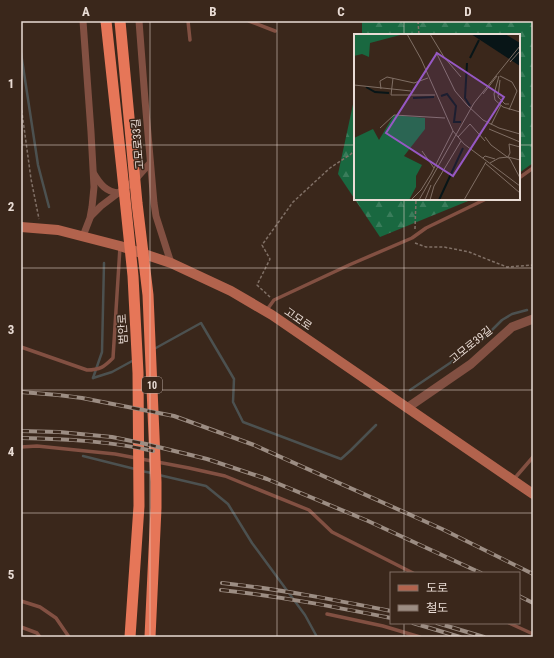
<svg xmlns="http://www.w3.org/2000/svg" width="554" height="658" viewBox="0 0 554 658" font-family="'Roboto Condensed','Noto Sans KR',sans-serif">
	<defs>
		<pattern id="forest-firs" width="22" height="20" patternUnits="userSpaceOnUse"><rect width="22" height="20" fill="#196840"/><path d="M5 1l3.5 6h-7zM16 11l3.5 6h-7z" fill="#3a7d5b"/></pattern>
	</defs>
	<rect width="100%" height="100%" fill="#3a271b"/>
	<g fill="url(#forest-firs)">
		<polygon points="362,21 533,21 533,163 519,173 519,35 362,35"/>
		<polygon points="355,95 355,199 473,199 380,237 338,174"/>
	</g>
	<g fill="none" stroke-linecap="round" stroke-linejoin="round">
		<g stroke="#4c5150" stroke-width="2.5">
			<polyline points="21,53 38,165 49,207"/>
			<polyline points="154,349 201,323 234,379 233,402 243,422 341,459 351,450 376,425"/>
			<polyline points="93,378 112,372 134,360"/>
			<polyline points="93,378 102,352 104,263"/>
			<polyline points="410,390 450,363 482,340 502,320 512,314 527,310"/>
			<polyline points="83,456 135,469"/>
			<polyline points="141,471 152,473"/>
			<polyline points="159,475 206,486 228,504 252,543 305,615 317,637"/>
		</g>
		<g stroke="#807066" stroke-width="1.5" stroke-dasharray="3 2" stroke-linecap="butt">
			<polyline points="418,21 419,35"/>
			<polyline points="21,105 31,179 39,219"/>
			<polyline points="415,229 416,199"/>
			<polyline points="415,243 426,247 444,247 469,252 489,260 507,267 533,265"/>
			<polyline points="270,297 257,285 270,259 262,245 293,202 330,168 351,154 355,149"/>
		</g>
		<g stroke="#825042" stroke-width="3.5">
			<polyline points="188,21 190,40"/>
			<polyline points="249,21 275,31"/>
			<polyline points="519,178 533,168"/>
			<polyline points="266,311 274,300 349,265 412,238 426,228 486,199"/>
			<path d="M 21,347 L 87,370 C 100,370 104,367 113,358 L 120,247"/>
			<polyline points="21,447 37,446 115,454 189,468 225,476 309,510 332,532 413,573"/>
			<polyline points="514,479 533,457"/>
			<polyline points="21,601 40,607 56,618 69,637"/>
			<polyline points="327,614 383,626 420,637"/>
			<polyline points="509,623 533,634"/>
			<polyline points="21,627 37,633 40,637"/>
		</g>
		<g stroke="#825042" stroke-width="7">
			<polyline points="83,21 91,132 94,187 92,207 90,218 83,236"/>
			<polyline points="139,21 145,100 154,203 156,216 171,263"/>
			<path d="M 94,174 C 100,184 106,192 119,193"/>
			<polyline points="91,216 101,206 134,181 150,163"/>
		</g>
		<polyline stroke="#825042" stroke-width="9" points="407,408 471,364 512,327 533,319"/>
		<polyline stroke="#b2634d" stroke-width="10" points="21,227 58,230 120,246 171,263 231,291 272,315 533,494"/>
		<g stroke="#e67658" stroke-width="11">
			<polyline points="106,21 122,170 133,276 138,373 139,506 130,637"/>
			<polyline points="120,21 137,203 148,295 156,482 156,508 150,637"/>
		</g>
		<defs>
			<g id="rail">
				<polyline points="21,392 58,395 82,398 174,416 254,445 442,529 533,574"/>
				<polyline points="21,431 59,432 112,437 146,444 207,459 267,479 368,521 481,573"/>
				<path d="M 21,438 C 65,439 110,441 153,451"/>
				<path d="M 222,583 C 279,589 335,600 391,611"/>
				<path d="M 221,590 C 279,596 335,607 391,618"/>
				<polyline points="519,596 533,603"/>
				<polyline points="413,623 460,637"/>
				<polyline points="437,623 484,637"/>
			</g>
		</defs>
		<use href="#rail" stroke="#9c8d83" stroke-width="4"/>
		<use href="#rail" stroke="#3a271b" stroke-width="2.5" stroke-dasharray="8" stroke-linecap="butt"/>
	</g>
	<path fill="none" stroke="#e9dcd5" stroke-width="1" stroke-opacity="0.55" d="M 150,21 L 150,637M 277,21 L 277,637M 404,21 L 404,35M 21,145 L 355,145M 519,145 L 533,145M 404,199 L 404,573M 21,268 L 533,268M 21,390 L 533,390M 21,513 L 533,513M 404,623 L 404,637"/>
	<g text-anchor="middle" dominant-baseline="central" stroke-width="3" stroke-linejoin="round" paint-order="stroke">
		<rect fill="#3a271b" stroke="#b4a69d" stroke-width="1" x="142" y="377" width="20" height="16" rx="3"/>
		<g font-size="10" font-weight="bold" fill="#e9dcd5">
			<text x="152" y="385">10</text>
		</g>
		<g font-size="11" fill="#e9dcd5" stroke="#3a271b">
			<text transform="translate(138 144) rotate(-95)">고모로33길</text>
			<text transform="translate(298 319) rotate(35)">고모로</text>
			<text transform="translate(123 329) rotate(-93)">범안로</text>
			<text transform="translate(471 345) rotate(-39)">고모로39길</text>
		</g>
	</g>
	<g transform="translate(354 34)">
		<rect width="166" height="166" fill="#3a271b"/>
		<path d="M 0,0 L 50,0 L 16,9 L 15,23 L 8,20 L 0,22 ZM 40,81 L 71,84 L 71,95 L 50,122 L 68,131 L 62,142 L 62,153 L 55,166 L 0,166 L 0,104 L 19,95 L 25,106 Z" fill="#196840"/>
		<path d="M 117,0 L 151,0 L 166,9 L 166,32 Z" fill="#081517"/>
		<path fill="none" stroke="#081517" stroke-width="2" d="M 116,24 L 125,6M 113,29 L 111,64 L 116,72M 12,53 L 21,58 L 35,59M 87,62 L 93,60 L 102,72 L 100,88 L 107,88M 59,64 L 80,63M 85,166 L 109,114"/>
		<path fill="none" stroke="#806f65" stroke-width="1" d="M 53,0 L 67,25 L 99,97 L 110,110 L 166,152M 76,0 L 90,23 L 107,43M 82,18 L 101,57 L 113,71 L 129,86 L 145,94 L 166,100M 156,28 L 166,17M 145,42 L 140,60 L 141,66 L 149,73 L 166,78M 146,42 L 158,48 L 163,57 L 155,76M 39,44 L 37,61 L 81,61M 146,46 L 144,63 L 151,70 L 155,70M 0,51 L 57,57M 27,55 L 26,47 L 33,43 L 60,49 L 74,44M 129,60 L 143,42M 137,91 L 147,71M 26,94 L 40,81 L 91,84M 135,95 L 166,108M 104,103 L 116,90 L 131,107M 131,103 L 137,111 L 156,125 L 166,144M 68,117 L 80,134M 154,123 L 156,119 L 155,110 L 166,113M 129,124 L 131,122 L 141,125M 131,129 L 166,159M 136,129 L 145,124 L 154,123 L 166,126M 57,166 L 67,156 L 77,140 L 99,97M 65,166 L 120,69 L 166,12M 71,166 L 77,151M 76,166 L 80,152 L 107,107M 110,166 L 132,128"/>
		<path fill="#9658c4" fill-opacity="0.15" stroke="#9658c4" stroke-width="2" d="M 83,19 L 150,63 L 99,142 L 32,99 Z"/>
		<rect width="166" height="166" fill="none" stroke="#e9dcd5" stroke-width="2"/>
	</g>
	<rect width="554" height="658" fill="none" stroke="#3a271b" stroke-width="44"/>
	<rect x="390" y="572" width="130" height="52" fill="#3a271b" stroke="#806f65"/>
	<rect x="398" y="585" width="20" height="6" fill="#b2634d" stroke="#806f65"/>
	<text x="426" y="592" font-size="12" fill="#e9dcd5">도로</text>
	<rect x="398" y="605" width="20" height="6" fill="#9c8d83" stroke="#806f65"/>
	<text x="426" y="612" font-size="12" fill="#e9dcd5">철도</text>
	<rect x="22" y="22" width="510" height="614" fill="none" stroke="#e9dcd5" stroke-width="1.5"/>
	<g font-size="13" text-anchor="middle" font-weight="bold" fill="#e9dcd5">
		<text x="86" y="16">A</text>
		<text x="213" y="16">B</text>
		<text x="341" y="16">C</text>
		<text x="468" y="16">D</text>
		<text x="11" y="88">1</text>
		<text x="11" y="211">2</text>
		<text x="11" y="334">3</text>
		<text x="11" y="456">4</text>
		<text x="11" y="579">5</text>
	</g>
</svg>
